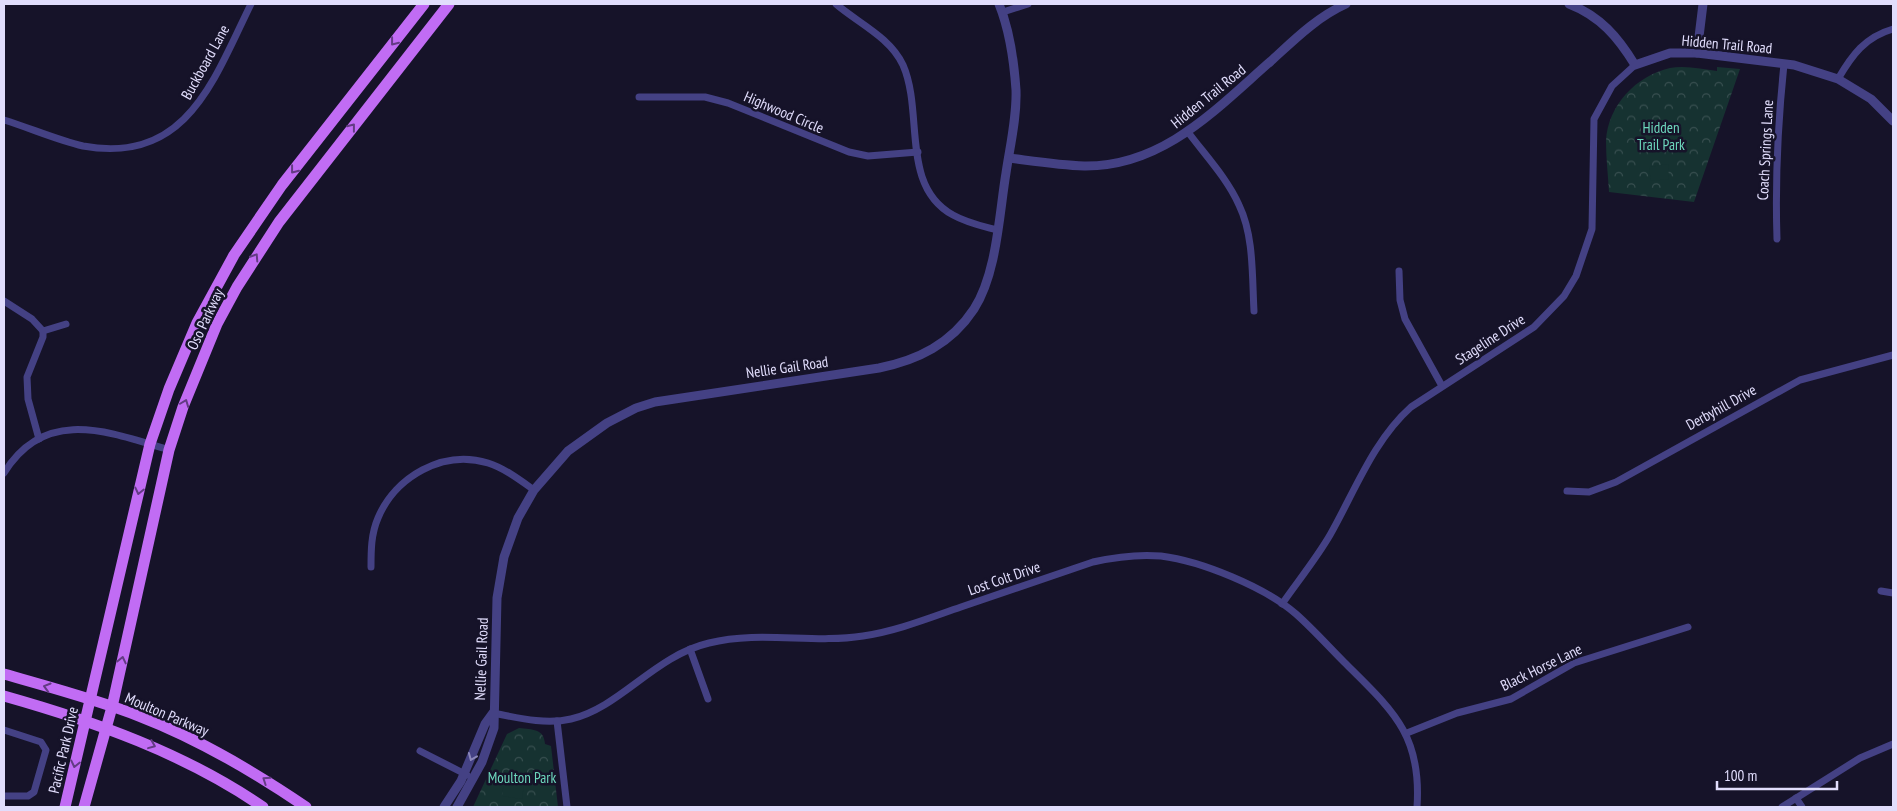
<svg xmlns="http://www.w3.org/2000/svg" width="1897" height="811" viewBox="0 0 1897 811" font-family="'PT Sans Narrow',sans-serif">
	<defs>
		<pattern id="park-crowns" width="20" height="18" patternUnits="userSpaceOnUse" patternTransform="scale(1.25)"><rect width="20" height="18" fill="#163231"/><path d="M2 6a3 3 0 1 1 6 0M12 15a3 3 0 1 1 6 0" fill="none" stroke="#384f50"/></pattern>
	</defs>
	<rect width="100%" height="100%" fill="#161329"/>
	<g fill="url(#park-crowns)">
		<path d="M 1717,67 L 1740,69 L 1694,202 L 1609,192 C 1608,175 1606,158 1606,141 C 1608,105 1636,76 1670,68 C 1685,65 1702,69 1717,71 Z"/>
		<path d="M 519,728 C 532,730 544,728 545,744 L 551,746 L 558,807 L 473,807 L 507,734 Z"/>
	</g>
	<g fill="#163231">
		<polygon points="1668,164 1669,179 1651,181 1649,167"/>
		<polygon points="504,781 524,784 522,799 502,796"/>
	</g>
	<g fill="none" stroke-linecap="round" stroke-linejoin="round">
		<g stroke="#444184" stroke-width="7">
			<path d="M 836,4 C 858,23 890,37 903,65 C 924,113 900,186 953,215 C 967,223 982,226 997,230"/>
			<polyline points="1003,12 1028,4"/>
			<path d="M 1838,79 C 1852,55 1865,37 1893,29"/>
			<polyline points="639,97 705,97 728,103 849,152 868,156 918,152"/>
			<path d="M 4,120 C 30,128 57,140 83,146 C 187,165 214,79 251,4"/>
			<path d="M 1188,132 C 1205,155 1227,178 1239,205 C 1254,236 1252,276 1254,311"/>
			<path d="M 1777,239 C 1775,179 1778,122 1784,64"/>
			<polyline points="1399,271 1400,300 1405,319 1442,386"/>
			<polyline points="4,301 32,319 43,331"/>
			<polyline points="39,439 28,399 27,377 43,337 43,331 66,324"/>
			<path d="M 4,473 C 45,406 109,432 169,450"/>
			<polyline points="1567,491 1589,492 1616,482 1800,380 1893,355"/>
			<path d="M 371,567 C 371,551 371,534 378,518 C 395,477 443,449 488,463 C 504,468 520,480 534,490"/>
			<polyline points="1881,591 1893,593"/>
			<path d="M 1282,604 C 1298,581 1316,559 1330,535 C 1355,491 1373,441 1411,407 L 1534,327 L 1564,296 L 1576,276 L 1592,229 L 1594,119 L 1612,86 L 1635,65"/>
			<polyline points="690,649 708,699"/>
			<path d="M 493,713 C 518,718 546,725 571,719 C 621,707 654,656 709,643 C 760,630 812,644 863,636 C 897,631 929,618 961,607 C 1005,592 1049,577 1093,562 C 1115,557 1138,554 1161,556 C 1201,561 1265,587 1296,614 C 1313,629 1328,646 1344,662 C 1392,710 1422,734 1417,807"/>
			<polyline points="557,721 567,807"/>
			<polyline points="4,730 41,742 46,750 34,792 28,796 4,796"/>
			<polyline points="1407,733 1457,713 1511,699 1574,663 1688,627"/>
			<polyline points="420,751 467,775"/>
			<polyline points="1796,798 1802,807"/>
			<polyline points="1782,807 1860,758 1893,744"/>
		</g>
		<g stroke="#444184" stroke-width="9">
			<path d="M 1569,4 C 1600,16 1618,37 1635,65 L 1670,53 L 1697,53 L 1794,65 L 1838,79 L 1871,99 L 1893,121"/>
			<polyline points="1697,53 1703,4"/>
			<path d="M 1009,158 C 1033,161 1059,165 1084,166 C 1163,167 1216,109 1271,61 C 1294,40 1317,17 1346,4"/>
			<polyline points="444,807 461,781 485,724 493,713"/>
			<path d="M 457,807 L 482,762 L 494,728 L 497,598 L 504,557 L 518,518 L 534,490 L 568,451 L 607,423 L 636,408 L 655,402 L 879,368 C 918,360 951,344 974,309 C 997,273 999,215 1006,173 C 1010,146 1017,117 1016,90 C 1014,61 1010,31 999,4"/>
		</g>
		<g stroke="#c16cf4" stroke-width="11">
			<path d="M 4,674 C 49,687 95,699 139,716 C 199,739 253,771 306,807"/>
			<path d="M 4,696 C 96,722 184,753 263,807"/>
			<polyline points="65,807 150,444 169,389 197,323 234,255 282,185 424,4"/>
			<polyline points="84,807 112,707 169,450 183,407 217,324 237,287 279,222 449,4"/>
		</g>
	</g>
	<defs><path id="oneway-chevron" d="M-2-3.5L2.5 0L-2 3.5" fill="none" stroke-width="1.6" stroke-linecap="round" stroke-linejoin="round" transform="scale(1.25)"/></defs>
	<g stroke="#633b84">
		<use href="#oneway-chevron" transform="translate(394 42) rotate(128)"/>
		<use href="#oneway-chevron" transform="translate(352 127) rotate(-52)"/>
		<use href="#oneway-chevron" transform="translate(294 170) rotate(128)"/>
		<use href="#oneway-chevron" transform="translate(255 257) rotate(-57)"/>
		<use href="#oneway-chevron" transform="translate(185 403) rotate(-69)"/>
		<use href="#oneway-chevron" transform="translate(139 491) rotate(103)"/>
		<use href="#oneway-chevron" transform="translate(122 660) rotate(-77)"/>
		<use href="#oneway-chevron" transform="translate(47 687) rotate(-164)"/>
		<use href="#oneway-chevron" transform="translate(152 745) rotate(22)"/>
		<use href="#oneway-chevron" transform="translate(75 764) rotate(103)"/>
		<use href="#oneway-chevron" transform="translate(266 780) rotate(-146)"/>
	</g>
	<use stroke="#8b87ba" href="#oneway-chevron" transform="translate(472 757) rotate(112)"/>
	<g text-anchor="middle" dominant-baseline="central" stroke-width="5" stroke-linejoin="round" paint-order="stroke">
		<g font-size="15" fill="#e1ddfc" stroke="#161329">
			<text transform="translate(1727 44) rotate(5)">Hidden Trail Road</text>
			<text transform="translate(205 62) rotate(-61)">Buckboard Lane</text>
			<text transform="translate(1208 96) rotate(-39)">Hidden Trail Road</text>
			<text transform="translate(784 112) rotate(23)">Highwood Circle</text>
			<text transform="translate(1765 150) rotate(-87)">Coach Springs Lane</text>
			<text transform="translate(205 319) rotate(-65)">Oso Parkway</text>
			<text transform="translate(1490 339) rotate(-33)">Stageline Drive</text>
			<text transform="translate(787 367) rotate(-8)">Nellie Gail Road</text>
			<text transform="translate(1721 407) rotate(-29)">Derbyhill Drive</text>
			<text transform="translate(1004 578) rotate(-19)">Lost Colt Drive</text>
			<text transform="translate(481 659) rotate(-88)">Nellie Gail Road</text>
			<text transform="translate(1541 667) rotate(-26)">Black Horse Lane</text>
			<text transform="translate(167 714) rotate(23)">Moulton Parkway</text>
			<text transform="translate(63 750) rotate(-77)">Pacific Park Drive</text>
		</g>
		<g font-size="15" fill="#6dd8bd" stroke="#161329">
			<text x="1661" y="127">Hidden<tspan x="1661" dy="17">Trail Park</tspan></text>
			<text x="522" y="777">Moulton Park</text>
		</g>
	</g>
	<rect width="1897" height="811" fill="none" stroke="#e1ddfc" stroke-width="10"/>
	<path d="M1717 781v8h120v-8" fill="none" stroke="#e1ddfc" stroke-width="2.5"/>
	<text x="1724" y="781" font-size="15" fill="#e1ddfc" stroke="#161329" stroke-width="4" paint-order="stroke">100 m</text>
</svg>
